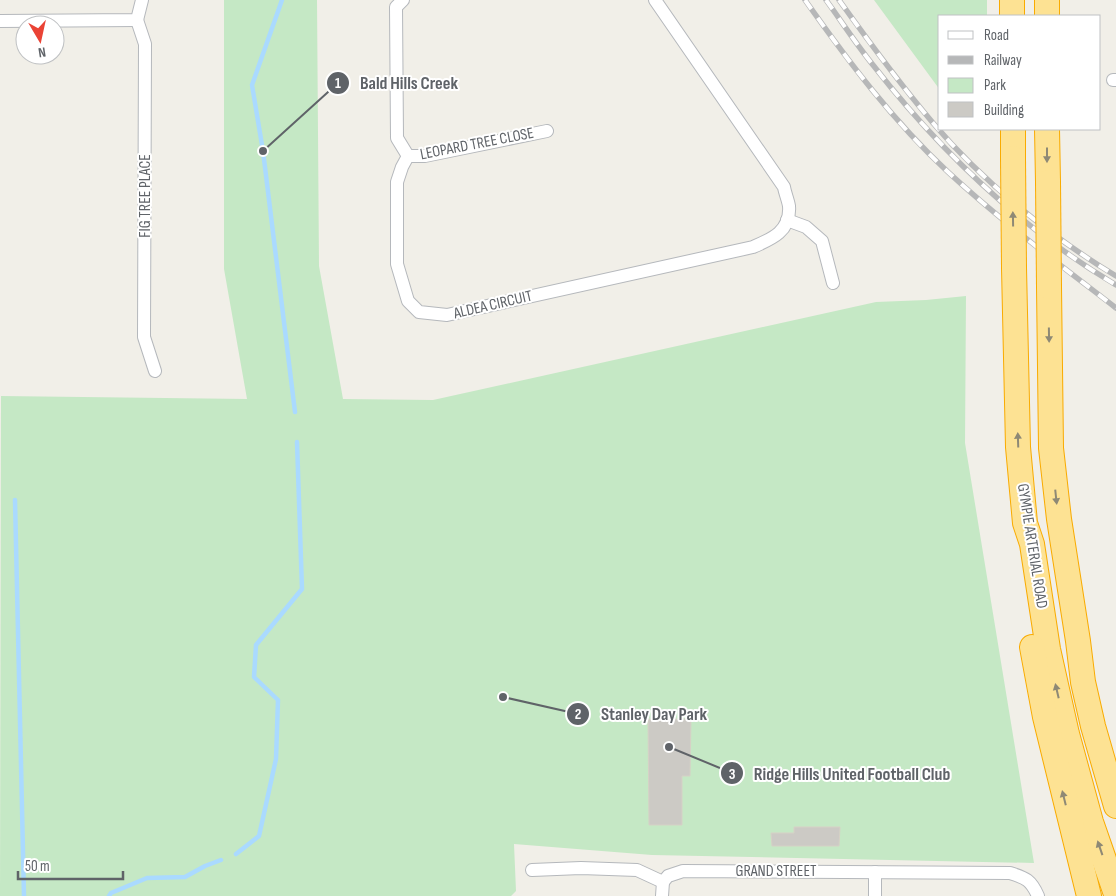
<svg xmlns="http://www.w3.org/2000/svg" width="1116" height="896" viewBox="0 0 1116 896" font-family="'Sofia Sans Condensed',sans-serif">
	<rect width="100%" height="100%" fill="#f1efe8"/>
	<g fill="#c5e8c5">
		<polygon points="224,0 317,0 319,266 343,399 433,400 876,302 926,300 966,296 965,443 1034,863 652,855 514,844 516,891 511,896 0,896 1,396 247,399 224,269"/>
		<polygon points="874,0 987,0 987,16 940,16 940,90"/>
	</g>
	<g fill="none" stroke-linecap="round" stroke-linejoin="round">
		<g stroke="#aadaff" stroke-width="4.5">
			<polyline points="282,0 252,85 263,151 295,412"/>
			<polyline points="15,500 24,896"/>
			<polyline points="236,854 259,836 276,759 278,700 254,677 256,645 302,589 297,442"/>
			<polyline points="109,896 111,893 147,878 185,877 205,866 221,860"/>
		</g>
	</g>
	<g fill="#cccac5" stroke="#d6d1c6">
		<polygon points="648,719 691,719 690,776 682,776 682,825 649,825"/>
		<polygon points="794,827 840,827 839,846 772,846 771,833 794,833"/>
	</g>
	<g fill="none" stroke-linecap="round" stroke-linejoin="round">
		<defs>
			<g id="minor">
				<path d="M 403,0 L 396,7 L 397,138 L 408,156 L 402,167 L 397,182 L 397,264 L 408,301 L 419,312 L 447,315 L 753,247 C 772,239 791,231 789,206 C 788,200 785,193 784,187 L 655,0"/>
				<polyline points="137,20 145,44 144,337 155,371"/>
				<polyline points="0,21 137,20 142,0"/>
				<polyline points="1113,80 1116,80"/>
				<polyline points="408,156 425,156 547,131"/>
				<polyline points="787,220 806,227 822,241 833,283"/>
				<path d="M 532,870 L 581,868 L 637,870 L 663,882 L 668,876 L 683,871 L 1010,873 C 1026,878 1031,880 1038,896"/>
				<polyline points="662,896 663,882"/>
				<polyline points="875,896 875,872"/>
			</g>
			<g id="motorway">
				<polyline points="1012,0 1012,16"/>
				<polyline points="1047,0 1047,16"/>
				<polyline points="1013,129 1013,158"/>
				<polyline points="1047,129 1048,182"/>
				<polyline points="1014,268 1018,447 1025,523 1032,544 1048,649 1067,734 1091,822 1116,894"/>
				<polyline points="1049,287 1051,448 1059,519 1078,641 1083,682 1093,726 1116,806"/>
				<polyline points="1032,647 1045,717 1089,896"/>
			</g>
		</defs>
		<use href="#minor" stroke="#b5b8bc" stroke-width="14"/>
		<use href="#motorway" stroke="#f9ab00" stroke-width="26"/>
		<use href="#minor" stroke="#fff" stroke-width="12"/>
		<use href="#motorway" stroke="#fde293" stroke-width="24"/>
		<defs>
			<g id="rail">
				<path d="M 805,0 C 848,61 893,121 948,172 C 1001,221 1059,264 1116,308"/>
				<path d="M 826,0 C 842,22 856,44 873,65 C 940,151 1022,229 1116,285"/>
				<path d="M 839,0 C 869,42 900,84 933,123 C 982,181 1051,237 1116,276"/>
			</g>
		</defs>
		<use href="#rail" stroke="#b6b7b8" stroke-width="5.5"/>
		<use href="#rail" stroke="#fff" stroke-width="4" stroke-dasharray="11" stroke-linecap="butt"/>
		<defs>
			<g id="motorway-bridge">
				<polyline points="1013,158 1014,268"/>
				<polyline points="1048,182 1049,287"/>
			</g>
		</defs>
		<use href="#motorway-bridge" stroke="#f9ab00" stroke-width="26" stroke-linecap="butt"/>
		<use href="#motorway-bridge" stroke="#fde293" stroke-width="24"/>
	</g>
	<defs><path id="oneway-solid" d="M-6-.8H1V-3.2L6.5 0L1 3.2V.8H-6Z" transform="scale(1.25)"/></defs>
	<g fill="#8e8975">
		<use href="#oneway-solid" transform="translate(1047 155) rotate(90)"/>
		<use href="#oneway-solid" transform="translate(1013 219) rotate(-91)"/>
		<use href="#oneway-solid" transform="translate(1049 335) rotate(89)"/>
		<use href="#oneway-solid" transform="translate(1018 440) rotate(-92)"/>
		<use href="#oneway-solid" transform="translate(1056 497) rotate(84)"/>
		<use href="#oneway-solid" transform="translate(1057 691) rotate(-103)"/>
		<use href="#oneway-solid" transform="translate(1064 798) rotate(-104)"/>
		<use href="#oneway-solid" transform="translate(1100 848) rotate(-109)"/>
	</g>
	<g text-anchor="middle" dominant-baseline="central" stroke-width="4" stroke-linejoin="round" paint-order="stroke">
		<g font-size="16" fill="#5f6368" stroke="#fff">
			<text transform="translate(477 144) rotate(-11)">LEOPARD TREE CLOSE</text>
			<text transform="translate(145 196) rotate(-90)">FIG TREE PLACE</text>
			<text transform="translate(493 305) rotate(-13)">ALDEA CIRCUIT</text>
			<text transform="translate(1032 546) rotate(81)">GYMPIE ARTERIAL ROAD</text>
			<text x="776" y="871">GRAND STREET</text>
		</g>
	</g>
	<path fill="none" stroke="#5f6368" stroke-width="2" d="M263 151L338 83M503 697L578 714M669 747L732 773"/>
	<g fill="#5f6368" stroke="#fff" stroke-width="2">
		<circle cx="263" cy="151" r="5"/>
		<circle cx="503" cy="697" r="5"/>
		<circle cx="669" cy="747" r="5"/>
		<circle cx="338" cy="83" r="12"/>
		<circle cx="578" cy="714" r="12"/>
		<circle cx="732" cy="773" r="12"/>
	</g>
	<g font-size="15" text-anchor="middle" font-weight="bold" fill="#fff">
		<text x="338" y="88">1</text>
		<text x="578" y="719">2</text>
		<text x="732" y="779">3</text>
	</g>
	<g font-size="18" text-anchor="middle" font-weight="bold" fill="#5f6368" stroke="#fff" stroke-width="4" stroke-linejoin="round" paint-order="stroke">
		<text x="409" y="89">Bald Hills Creek</text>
		<text x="654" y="720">Stanley Day Park</text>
		<text x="852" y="780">Ridge Hills United Football Club</text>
	</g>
	<rect x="938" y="15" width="162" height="115" fill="#ffffff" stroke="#bfc1c3"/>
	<rect x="948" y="31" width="25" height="8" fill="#ffffff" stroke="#bfc1c3"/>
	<text x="984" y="40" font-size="15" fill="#5f6368">Road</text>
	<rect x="948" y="56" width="25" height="8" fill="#b6b7b8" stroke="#bfc1c3"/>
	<text x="984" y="65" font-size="15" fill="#5f6368">Railway</text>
	<rect x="948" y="78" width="25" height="15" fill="#c5e8c5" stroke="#bfc1c3"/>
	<text x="984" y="90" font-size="15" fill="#5f6368">Park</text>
	<rect x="948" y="102" width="25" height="15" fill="#cccac5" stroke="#bfc1c3"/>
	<text x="984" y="115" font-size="15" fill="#5f6368">Building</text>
	<g transform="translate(40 40) rotate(171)"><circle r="24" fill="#ffffff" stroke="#bfc1c3"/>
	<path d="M0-4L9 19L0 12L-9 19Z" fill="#ea4335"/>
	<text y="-8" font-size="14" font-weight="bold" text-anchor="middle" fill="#5f6368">N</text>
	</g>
	<path d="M18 871v8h105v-8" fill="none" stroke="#5f6368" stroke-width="2.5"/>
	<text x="25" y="871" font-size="15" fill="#5f6368" stroke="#ffffff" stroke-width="4" paint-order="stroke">50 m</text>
</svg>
